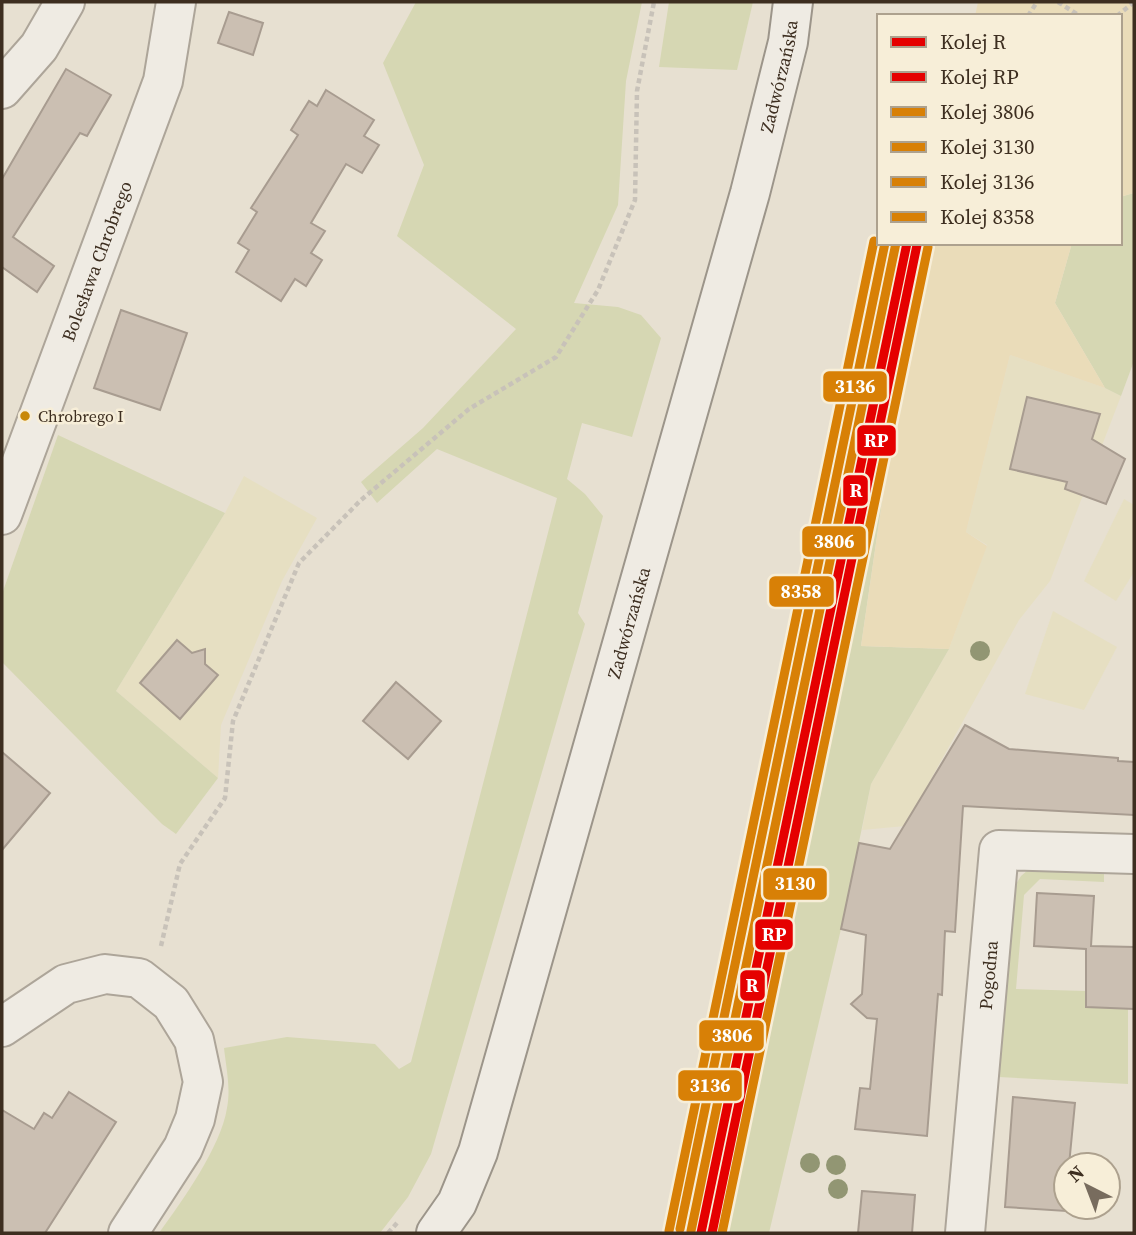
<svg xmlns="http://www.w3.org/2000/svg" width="1136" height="1235" viewBox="0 0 1136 1235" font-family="'Source Serif 4',serif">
	<rect width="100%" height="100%" fill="#e7e0d1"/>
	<g fill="#e6dfc2">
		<polygon points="1010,355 1105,388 1121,396 1050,581 1019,620 905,826 862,830 871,784 949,649 987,545 966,532"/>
		<polygon points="244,476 317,518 282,581 221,725 218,778 116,691 225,513"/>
		<polygon points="1124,499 1134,505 1134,572 1116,601 1084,581"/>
		<polygon points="1053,611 1117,647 1084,710 1025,694"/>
	</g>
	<g fill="#d6d7b3">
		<path d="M 416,2 L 642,2 L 626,81 L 618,205 L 574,303 L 618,307 L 641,315 L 661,338 L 632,437 L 582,423 L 567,479 L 585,494 L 603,516 L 578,613 L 585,624 L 431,1154 L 408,1197 L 380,1233 L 159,1233 C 182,1201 221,1147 227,1108 C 231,1088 226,1067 224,1048 L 287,1037 L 375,1044 L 399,1069 L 411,1062 L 557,498 L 437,449 L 377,503 L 361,482 L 423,428 L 516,329 L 397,236 L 424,165 L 383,63 Z"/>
		<polygon points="669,2 753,2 737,70 659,67"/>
		<polygon points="1134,193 1134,361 1121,396 1105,388 1055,303 1072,243 1120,243 1120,197"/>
		<polygon points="58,435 225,513 116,691 218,778 176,834 162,824 2,662 2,594"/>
		<polygon points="874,484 884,488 861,646 949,649 871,784 841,929 769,1233 721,1233"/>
		<polygon points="1104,868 1104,882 1040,879 1024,895 1016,989 1086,991 1087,1007 1128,1008 1128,1084 999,1077 1016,884 1021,876 1028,870"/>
	</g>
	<g fill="#eadcb9">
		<polygon points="978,2 1134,2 1134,193 1120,197 1120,16 975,16"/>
		<polygon points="926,243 1072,243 1055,303 1105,388 1010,355 966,532 987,546 949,649 861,646 884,489 874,484"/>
	</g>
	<g fill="#cbbfb2" stroke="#a89c90" stroke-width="2">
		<polygon points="229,12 263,23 253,55 218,43"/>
		<polygon points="66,69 111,95 87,136 80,133 13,237 54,266 37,292 2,267 2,179"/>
		<polygon points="326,90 374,120 364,136 379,145 362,173 346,164 311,223 325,231 311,253 322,260 306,286 295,279 281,301 236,272 249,250 238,243 257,212 251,208 298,135 291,130 309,101 317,106"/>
		<polygon points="121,310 187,333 160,410 94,388"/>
		<polygon points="1027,397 1100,414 1092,439 1125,459 1106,504 1065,489 1067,482 1010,469"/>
		<polygon points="177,640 192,653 205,649 205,664 218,675 180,719 140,683"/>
		<polygon points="396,682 441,721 408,759 363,721"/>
		<polygon points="965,725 1009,749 1118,758 1118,761 1134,762 1134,815 963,806 955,932 945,931 942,995 938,994 927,1136 855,1129 860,1088 870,1089 877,1019 867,1018 851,1004 862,994 866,935 841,929 859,843 890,849"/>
		<polygon points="2,752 50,793 2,850"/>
		<polygon points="1037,893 1094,896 1091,946 1134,947 1134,1009 1086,1007 1086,949 1034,946"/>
		<polygon points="69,1092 116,1122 45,1233 2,1233 2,1110 34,1129 44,1113 52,1118"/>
		<polygon points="1013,1097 1075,1103 1069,1165 1066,1165 1066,1211 1005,1207"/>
		<polygon points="862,1191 915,1195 912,1233 858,1233"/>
	</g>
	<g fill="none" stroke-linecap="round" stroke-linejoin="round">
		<defs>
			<g id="street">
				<polyline points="2,89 39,47 65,2"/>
				<path id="s1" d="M 2,515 L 163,81 L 176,2"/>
				<polyline points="2,1027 66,984 105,974 139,978 171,1003 194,1040 203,1082 195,1119 183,1148 128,1233"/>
				<path id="s2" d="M 965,1233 L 999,850 L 1134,854"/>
			</g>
			<g id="secondary">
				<path id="s3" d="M 436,1233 L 457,1203 L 478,1152 L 750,193 L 788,42 L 793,2"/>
			</g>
		</defs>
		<use href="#street" stroke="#ada599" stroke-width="42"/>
		<use href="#secondary" stroke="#9c958a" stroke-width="42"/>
		<g stroke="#c8c2b9" stroke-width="4.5" stroke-dasharray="5 3.5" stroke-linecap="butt">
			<polyline points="1058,2 1080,16"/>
			<polyline points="1028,16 1037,2"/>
			<polyline points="1117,16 1134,2"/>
			<polyline points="161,946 180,864 225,798 233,721 299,563 361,500 469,409 556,357 598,290 635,200 637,91 654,2"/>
			<polyline points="388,1233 397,1223"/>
		</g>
		<use href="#street" stroke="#efebe3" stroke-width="38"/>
		<use href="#secondary" stroke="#efebe3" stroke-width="38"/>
		<defs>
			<polyline id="rail-1" points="701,1233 907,243"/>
			<polyline id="rail-2" points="712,1233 917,245"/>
			<polyline id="rail-3" points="691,1231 896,243"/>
			<polyline id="rail-4" points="722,1233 928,247"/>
			<polyline id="rail-5" points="680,1229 885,243"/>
			<polyline id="rail-6" points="669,1231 874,241"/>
		</defs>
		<use href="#rail-1" stroke="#f7eed8" stroke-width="14"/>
		<use href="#rail-2" stroke="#f7eed8" stroke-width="14"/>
		<use href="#rail-3" stroke="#f7eed8" stroke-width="14"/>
		<use href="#rail-4" stroke="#f7eed8" stroke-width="14"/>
		<use href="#rail-5" stroke="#f7eed8" stroke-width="14"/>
		<use href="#rail-6" stroke="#f7eed8" stroke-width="14"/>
		<use href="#rail-1" stroke="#e50000" stroke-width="9"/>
		<use href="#rail-2" stroke="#e50000" stroke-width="9"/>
		<use href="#rail-3" stroke="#d88006" stroke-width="9"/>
		<use href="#rail-4" stroke="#d88006" stroke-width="9"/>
		<use href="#rail-5" stroke="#d88006" stroke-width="9"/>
		<use href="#rail-6" stroke="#d88006" stroke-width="9"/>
	</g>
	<g fill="#929673">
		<circle cx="980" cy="651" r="10"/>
		<circle cx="810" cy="1163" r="10"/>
		<circle cx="836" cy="1165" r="10"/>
		<circle cx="838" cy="1189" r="10"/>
	</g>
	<circle fill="#c88808" stroke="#f7eed8" stroke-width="2.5" cx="25" cy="416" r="6"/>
	<g text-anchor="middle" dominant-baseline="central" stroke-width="5" stroke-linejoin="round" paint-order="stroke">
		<g font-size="16" fill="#3d2e20" stroke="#f7eed8" text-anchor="start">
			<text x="38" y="416">Chrobrego I</text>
		</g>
		<g font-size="18" fill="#3d2e20" stroke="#f7eed8">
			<text stroke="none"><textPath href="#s3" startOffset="1209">Zadwórzańska</textPath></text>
			<text stroke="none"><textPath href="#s1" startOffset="271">Bolesława Chrobrego</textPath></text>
			<text stroke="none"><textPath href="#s3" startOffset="642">Zadwórzańska</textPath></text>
			<text stroke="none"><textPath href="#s2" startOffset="259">Pogodna</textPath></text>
		</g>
	</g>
	<g stroke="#f7eed8" stroke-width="2.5">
		<rect x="822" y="370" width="66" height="33" rx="7" fill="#d88006"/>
		<rect x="856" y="424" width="41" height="33" rx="7" fill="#e50000"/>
		<rect x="842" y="474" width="27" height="33" rx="7" fill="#e50000"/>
		<rect x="801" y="525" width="66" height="33" rx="7" fill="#d88006"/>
		<rect x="768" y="575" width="67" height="33" rx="7" fill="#d88006"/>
		<rect x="762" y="867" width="66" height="34" rx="7" fill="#d88006"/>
		<rect x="754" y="918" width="40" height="33" rx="7" fill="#e50000"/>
		<rect x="739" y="969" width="27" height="33" rx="7" fill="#e50000"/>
		<rect x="698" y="1019" width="67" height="33" rx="7" fill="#d88006"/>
		<rect x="677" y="1069" width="66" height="33" rx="7" fill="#d88006"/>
	</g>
	<g font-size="19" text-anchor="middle" font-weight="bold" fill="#fff">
		<text x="855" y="393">3136</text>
		<text x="876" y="447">RP</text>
		<text x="856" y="497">R</text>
		<text x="834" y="548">3806</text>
		<text x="801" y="598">8358</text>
		<text x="795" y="890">3130</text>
		<text x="774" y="941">RP</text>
		<text x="752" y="992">R</text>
		<text x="732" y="1042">3806</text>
		<text x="710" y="1092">3136</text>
	</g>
	<rect width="1136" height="1235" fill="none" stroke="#3d2e20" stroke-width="7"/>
	<rect x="877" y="14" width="245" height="231" fill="#f7eed8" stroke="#ada18e" stroke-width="2"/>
	<rect x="891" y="37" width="35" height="10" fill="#e50000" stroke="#ada18e" stroke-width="2"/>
	<text x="940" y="49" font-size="21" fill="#3d2e20">Kolej R</text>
	<rect x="891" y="72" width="35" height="10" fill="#e50000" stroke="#ada18e" stroke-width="2"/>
	<text x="940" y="84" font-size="21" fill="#3d2e20">Kolej RP</text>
	<rect x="891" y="107" width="35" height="10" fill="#d88006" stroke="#ada18e" stroke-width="2"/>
	<text x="940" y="119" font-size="21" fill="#3d2e20">Kolej 3806</text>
	<rect x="891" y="142" width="35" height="10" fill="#d88006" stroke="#ada18e" stroke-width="2"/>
	<text x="940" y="154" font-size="21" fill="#3d2e20">Kolej 3130</text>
	<rect x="891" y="177" width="35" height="10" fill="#d88006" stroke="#ada18e" stroke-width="2"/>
	<text x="940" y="189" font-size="21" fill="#3d2e20">Kolej 3136</text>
	<rect x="891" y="212" width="35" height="10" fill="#d88006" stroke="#ada18e" stroke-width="2"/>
	<text x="940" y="224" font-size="21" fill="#3d2e20">Kolej 8358</text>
	<g transform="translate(1087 1186) rotate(318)"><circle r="33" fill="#f7eed8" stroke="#ada18e" stroke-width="2"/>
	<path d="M0-5L12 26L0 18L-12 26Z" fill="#786c5e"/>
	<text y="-10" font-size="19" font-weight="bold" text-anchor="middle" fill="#3d2e20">N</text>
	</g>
</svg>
